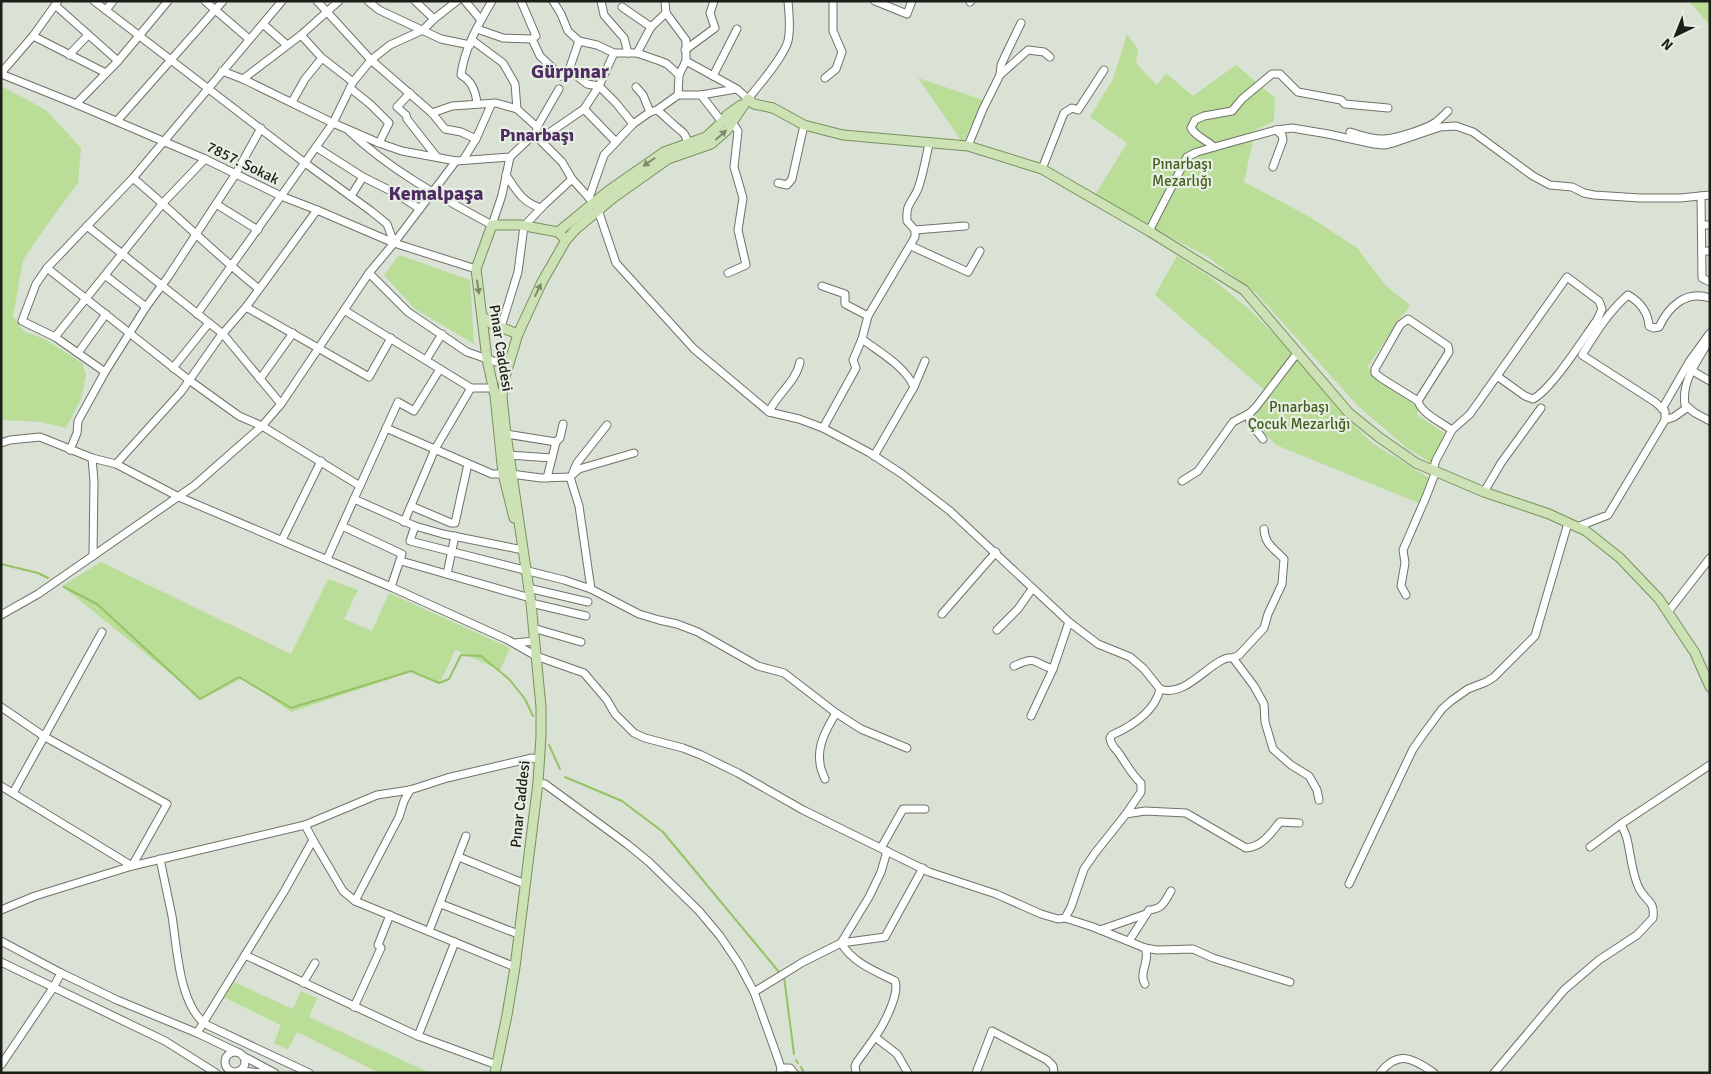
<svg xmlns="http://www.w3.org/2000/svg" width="1711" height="1074" viewBox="0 0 1711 1074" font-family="Signika,sans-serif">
	<rect width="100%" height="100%" fill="#dae1d5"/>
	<g fill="#badd97">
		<polygon points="1689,1 1710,1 1710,23 1707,22"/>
		<polygon points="1127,34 1138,49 1136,62 1145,73 1157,85 1166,73 1193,96 1236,65 1275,98 1274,121 1255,130 1244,182 1310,217 1357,248 1386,286 1410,305 1367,367 1418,408 1417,415 1447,435 1432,463 1408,449 1358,406 1256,293 1208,257 1094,197 1127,143 1090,117 1113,79"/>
		<polygon points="918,78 983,100 963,143"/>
		<polygon points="1,86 46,110 81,148 78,183 49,222 23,260 13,316 23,331 45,339 82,363 86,375 81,399 66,428 41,422 1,420"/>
		<polygon points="399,255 470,280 474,344 414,308 384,275"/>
		<polygon points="1177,256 1210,277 1250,310 1288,349 1343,414 1372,443 1432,480 1421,504 1276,445 1252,419 1270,395 1155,295"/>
		<polygon points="101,562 291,654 328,579 358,590 344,619 372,631 389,593 510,648 500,670 455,650 440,683 414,671 291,712 243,678 202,699 62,586"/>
		<polygon points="234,982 293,1009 301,991 317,998 309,1017 430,1073 379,1073 297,1032 288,1050 274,1043 281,1025 223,997"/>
	</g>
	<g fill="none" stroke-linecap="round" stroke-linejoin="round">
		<g stroke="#96c266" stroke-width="2">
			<polyline points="1,564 38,573 48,578"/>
			<polyline points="64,587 97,604 200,699 239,677 291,708 411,671 439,683 449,679 461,655 481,656 509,679 525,699 533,716"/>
			<polyline points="549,745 560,769"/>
			<polyline points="565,777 622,801 663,832 779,972"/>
			<polyline points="784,977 794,1054"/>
			<polyline points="796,1060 798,1063"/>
			<polyline points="801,1067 803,1071"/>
		</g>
		<defs>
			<g id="minor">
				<polyline points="94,1 305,163 371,211 387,224 394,243"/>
				<polyline points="205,1 249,39"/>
				<polyline points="317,1 371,60 432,113 452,106 496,103 517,109"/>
				<polyline points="368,1 379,10 441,39 470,45"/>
				<polyline points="415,1 434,19"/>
				<polyline points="465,1 481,20"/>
				<polyline points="521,1 536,36 532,39 540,56 561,76 569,70"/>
				<polyline points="553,1 561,14 568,31 579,41 597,45 614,53 637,53 660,61 667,64 679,75"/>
				<polyline points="601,1 604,15 624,38 628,53"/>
				<polyline points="665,1 666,13 686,40 686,61"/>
				<polyline points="875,1 907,14 912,1"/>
				<polyline points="970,2 971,1"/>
				<polyline points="55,5 118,61"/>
				<polyline points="622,7 651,27"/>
				<polyline points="106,10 113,1"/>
				<polyline points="263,24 287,45"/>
				<polyline points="477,29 503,38 532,39"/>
				<polyline points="301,35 322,58 353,82"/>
				<polyline points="33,36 106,73"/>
				<polyline points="472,40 503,63 515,84 517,109 537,127 536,136"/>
				<polyline points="579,41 569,70 587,84 599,86 616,103 633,124"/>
				<polyline points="685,50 715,28 710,13 714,1"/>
				<polyline points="637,53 651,27 666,13"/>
				<polyline points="69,55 88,35"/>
				<polyline points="222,71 243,79 333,123 379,143 402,151 456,161 510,157 529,139 549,133 584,109 599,86 614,53"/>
				<polyline points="1,73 33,36 58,1"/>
				<polyline points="1,74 76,104 205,159 281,196 317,210 394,243 476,269"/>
				<polyline points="1000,75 1028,50 1044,52 1050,57"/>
				<polyline points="713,76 737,29"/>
				<polyline points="825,78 836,69 842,52 833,31 833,1"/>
				<polyline points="243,79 301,35 339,1"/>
				<polyline points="636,87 643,95 650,112"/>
				<polyline points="350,88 370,104 389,123 379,143"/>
				<polyline points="410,93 397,107 406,115 407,119 436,156"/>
				<polyline points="678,95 701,95 736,89"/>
				<polyline points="701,95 722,122"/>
				<polyline points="292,102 305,79 322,58"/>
				<polyline points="76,104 118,61 168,1"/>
				<path d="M 477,104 C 476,92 472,81 461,75 C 464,49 479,23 492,1"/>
				<polyline points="584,109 616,142"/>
				<path d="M 657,110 C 664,115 667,119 673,124 C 680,131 687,132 687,144"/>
				<polyline points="432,113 445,129 461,132 476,139"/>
				<polyline points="117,121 223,1"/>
				<polyline points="537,127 559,89"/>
				<path d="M 349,131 C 391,171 442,198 492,225 L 502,195 L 510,157"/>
				<path d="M 1350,132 C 1360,135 1372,140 1384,139 C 1397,138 1426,129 1436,122 C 1440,119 1444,115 1448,111"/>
				<polyline points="536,136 562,162 572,179 591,200"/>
				<polyline points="968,146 983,109 1000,75 1001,65 1007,52 1021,23"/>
				<polyline points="316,147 363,177 397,194 420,209"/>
				<path d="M 1214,147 C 1207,140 1196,137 1191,128 L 1195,120 L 1204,116 L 1232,111 L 1242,99 L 1272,74 L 1280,74 L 1298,92 L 1341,100 L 1345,104 L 1388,108"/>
				<polyline points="463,160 476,139 491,105"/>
				<polyline points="1273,167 1283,140 1282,135 1276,130"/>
				<polyline points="1042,169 1064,113 1072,108 1078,110 1104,70"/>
				<path d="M 506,175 C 517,191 522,202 541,208"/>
				<path d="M 133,178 C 176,214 215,254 259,289"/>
				<polyline points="778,183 787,185 792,179 804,125"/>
				<polyline points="351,196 363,177"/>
				<polyline points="1701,196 1702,278 1710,282"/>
				<path d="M 589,198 L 604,155 L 633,124 L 650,112 L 657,110 L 678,95 L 679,75 L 686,61 L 737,89 L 748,99 C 759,85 783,58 788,41 C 791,27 789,15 788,1"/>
				<polyline points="216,204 258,230"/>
				<polyline points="1702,225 1710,225"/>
				<polyline points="87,226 223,334 281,404"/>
				<polyline points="915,230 965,226"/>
				<polyline points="1149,231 1187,157 1197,152 1236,141 1276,130 1292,128 1328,134 1374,144 1384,145 1393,143 1440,127 1456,126 1473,132 1533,176 1550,185 1572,187 1584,193 1594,195 1640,198 1680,198 1710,195"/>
				<polyline points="911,246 968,272 980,251"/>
				<polyline points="1702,251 1710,251"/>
				<polyline points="47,268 189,380 239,416 262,426 360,486"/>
				<polyline points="369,273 408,312 467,352 496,362 510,362"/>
				<polyline points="728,273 746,265 738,230 743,198 734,167 738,131 732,122"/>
				<polyline points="106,276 146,307"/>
				<polyline points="822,286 845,294 845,304 868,316"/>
				<polyline points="246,307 369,377 391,338"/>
				<polyline points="344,310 471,388 493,388"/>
				<polyline points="197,314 316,147 333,123 353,82 371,60 390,45 423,30 434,19 457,1"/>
				<polyline points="501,327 518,272 524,226 544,205 572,179"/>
				<polyline points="55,337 163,203 205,159"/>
				<path d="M 862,339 C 879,352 905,366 914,387"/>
				<path d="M 1710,339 C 1699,359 1681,380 1685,405 L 1695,413 L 1710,421"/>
				<polyline points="78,353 106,314"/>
				<polyline points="426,360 442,334"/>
				<polyline points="173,368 209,323"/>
				<polyline points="1691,370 1710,381"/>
				<polyline points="105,372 55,337 22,321 36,284 47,268 133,178 282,1"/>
				<polyline points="260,379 293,333"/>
				<path d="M 1418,401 L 1449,352 L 1448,346 L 1408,319 L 1400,325 L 1375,369 L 1375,373 L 1381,378 L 1418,401 C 1421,413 1442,423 1452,430"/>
				<polyline points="1662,409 1689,362 1710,333"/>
				<path d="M 769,412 C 777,394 796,382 800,362"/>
				<path d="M 1250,413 C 1246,424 1257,430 1263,439"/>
				<polyline points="1665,420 1674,417 1688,407"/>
				<polyline points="386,428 492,474 511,474 541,478 570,477 579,506 591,589"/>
				<path d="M 823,428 L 856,368 L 853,360 L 862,339 L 868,316 L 915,237 L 915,230 L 907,221 C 906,204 910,205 917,191 C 922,180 926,157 929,144"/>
				<polyline points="506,434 556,442 560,438 563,424"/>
				<path d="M 1,443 L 10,440 L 40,437 L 92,458 L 116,464 L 179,497 L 391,587 L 508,640 L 536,656 L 584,673 L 607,700 L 615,714 L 634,733 L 645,738 L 683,748 L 701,755 L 738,773 L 803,810 L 929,872 L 996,894 L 1041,914 L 1058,919 L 1065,918 L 1071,907 L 1084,869 L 1095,853 L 1126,814 L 1141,792 L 1141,783 C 1131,774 1126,763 1118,752 C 1114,747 1111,746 1110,738 L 1112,735 C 1132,726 1155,711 1160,689 L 1144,669 L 1130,657 L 1098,644 L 1069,622 L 950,511 L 902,474 L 870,453 L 823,428 L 799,419 L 769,412 L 694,349 L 616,263 L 598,210"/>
				<polyline points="70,450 77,433 78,421 105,372 146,307 168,277 235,175 261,128"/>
				<polyline points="508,455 552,458"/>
				<polyline points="874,456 914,387 925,361"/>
				<polyline points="92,458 94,481 93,556"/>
				<polyline points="116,464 181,392 219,338 246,307 317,210"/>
				<path d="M 1433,470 L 1436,460 L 1452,430 L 1470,414 L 1567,277 L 1599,301 L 1602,309 L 1597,320 C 1583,339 1552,389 1533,399 L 1525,396 L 1497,376"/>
				<polyline points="573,472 577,463 607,425"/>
				<polyline points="570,477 579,469 634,453"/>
				<polyline points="547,478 556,442"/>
				<polyline points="1182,481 1198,471 1233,422 1250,413 1256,407 1298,352"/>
				<polyline points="1484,492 1501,463 1541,408"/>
				<polyline points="354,499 398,402 414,411 440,369"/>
				<polyline points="411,506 451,523 455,523 468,464"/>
				<polyline points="404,522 435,449 471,388"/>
				<polyline points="342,526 402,554 391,587"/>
				<polyline points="415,526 410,541 564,580 591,589 639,614 659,620 677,624 698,632 758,666 784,673 836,713 861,729 907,748"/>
				<path d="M 1577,527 L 1608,515 L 1665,420 L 1665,411 L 1655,402 L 1582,355 C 1595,334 1609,311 1628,295 C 1640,302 1648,312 1649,326 L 1653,328 L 1659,327 C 1669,306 1686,290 1710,298"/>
				<polyline points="282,540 321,461"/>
				<polyline points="327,559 354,499 415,526 443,534 523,550"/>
				<polyline points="401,561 530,598"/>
				<polyline points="447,574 455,536"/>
				<polyline points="528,588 588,602"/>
				<polyline points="1406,595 1401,586 1405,563 1403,550 1426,497 1436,471"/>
				<polyline points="531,603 586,616"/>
				<polyline points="1668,612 1710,558"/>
				<polyline points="942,614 996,552"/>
				<polyline points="1,615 38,594 195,485 262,426 281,404 369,273 394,243 456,161"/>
				<polyline points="533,628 581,642"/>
				<polyline points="997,630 1018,609 1032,589"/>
				<polyline points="515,643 534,641"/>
				<path d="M 1233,658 L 1239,655 L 1264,628 L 1268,614 L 1282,584 L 1284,559 C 1274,548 1265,545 1264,529"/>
				<path d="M 1014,666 C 1038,655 1032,663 1053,669"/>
				<path d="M 1160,689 C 1188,699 1213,655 1233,658 L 1254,686 L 1264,704 L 1265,722 L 1273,749 L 1291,765 L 1309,776 L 1317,790 L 1319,800"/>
				<polyline points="1,707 45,737 167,804 132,866 1,786"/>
				<polyline points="1031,716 1053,669 1069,622"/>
				<path d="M 825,779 C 823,774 820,768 820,763 C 817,745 827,728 836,713"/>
				<polyline points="538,783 545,784 627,844 649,862 699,911 720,936 739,964 754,992 777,1056 781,1068 780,1073"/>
				<polyline points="410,790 404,801 399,817 355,901 515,967"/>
				<polyline points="13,793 102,632"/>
				<path d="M 1126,814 L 1145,811 L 1186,813 L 1246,848 C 1262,847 1270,834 1280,822 L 1299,823"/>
				<polyline points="313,840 343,891 355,901"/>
				<polyline points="1590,847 1621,824 1710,765"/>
				<polyline points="881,848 903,809 925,809"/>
				<polyline points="459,857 525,884"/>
				<path d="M 160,859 C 164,878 168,897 172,916 C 177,947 179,1007 207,1025 L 309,1073"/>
				<polyline points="1349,884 1413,749 1425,732 1442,709 1451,701 1468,689 1486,682 1494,677 1535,636 1568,523"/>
				<polyline points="441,904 518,934"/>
				<polyline points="1,910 35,896 132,866 305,825 377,795 410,790 447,778 532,758 539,759"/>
				<polyline points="1065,918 1093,927 1145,948 1157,950 1193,949 1213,958 1290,982"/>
				<polyline points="1100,930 1146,914"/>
				<polyline points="429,931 466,836"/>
				<polyline points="1,941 61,973 117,1000 197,1033 237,1052"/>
				<path d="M 1129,941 L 1149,910 C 1163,909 1164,902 1171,891"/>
				<polyline points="245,955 418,1036 497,1065"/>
				<polyline points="1,962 165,1041 216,1073"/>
				<polyline points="303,983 315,963"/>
				<path d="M 1145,984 C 1138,973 1151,960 1145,948"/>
				<polyline points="754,992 803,962 841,943 869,897 881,872 887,851"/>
				<polyline points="354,1007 381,948 378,945 390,915"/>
				<polyline points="197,1033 285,890 313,840 305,825"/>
				<polyline points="418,1036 455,942"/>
				<circle cx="235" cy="1062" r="10"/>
				<polyline points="243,1056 275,1073"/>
				<polyline points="1,1065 53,988 61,973"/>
				<polyline points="781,1068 790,1068 794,1073"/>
				<polyline points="239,1071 264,1073"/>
				<polyline points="856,1073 855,1066 857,1062 875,1037"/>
				<path d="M 908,1073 L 897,1054 L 875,1037 C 883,1026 900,994 895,981 C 875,971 853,963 841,943 L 885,937 L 923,868"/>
				<polyline points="976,1073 992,1031 1047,1060 1053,1066 1054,1073"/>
				<path d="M 1380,1073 C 1398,1050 1413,1058 1434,1073"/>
				<path d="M 1494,1073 L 1564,990 L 1599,960 L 1637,935 L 1653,918 C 1655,901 1647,902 1640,890 C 1632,876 1631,855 1627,839 C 1626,834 1623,829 1621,824"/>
			</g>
			<g id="major">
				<polyline points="748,99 754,104 773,108 804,125 843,135 968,146 1042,169 1149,231 1244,290 1349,413 1380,438 1416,463 1484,492 1549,514 1586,531 1620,558 1659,599 1695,653 1710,687"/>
				<polyline points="558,232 608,191 664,152 706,137 722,122 727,115 741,105"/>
				<polyline points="482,316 492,324 518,334"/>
				<polyline points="514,518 503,474 495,396 487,359 476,269 492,225 520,225 558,232 566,240"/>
				<polyline points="495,1073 507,1015 515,967 538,783 541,736 541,707 531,603 506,434 502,397 505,377 518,334 542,282 566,240 576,229 613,198 668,159 711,144 727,130 748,99"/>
			</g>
		</defs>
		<use href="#minor" stroke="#6d7368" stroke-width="9"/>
		<use href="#major" stroke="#78915e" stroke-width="11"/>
		<use href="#minor" stroke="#fff" stroke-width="7"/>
		<use href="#major" stroke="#cce2b5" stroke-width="9"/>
	</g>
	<defs><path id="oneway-solid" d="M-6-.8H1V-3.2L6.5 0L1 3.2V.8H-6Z" transform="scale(1.25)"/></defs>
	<g fill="#7d8a6f">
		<use href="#oneway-solid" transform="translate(721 135) rotate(-42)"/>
		<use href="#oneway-solid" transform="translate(649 162) rotate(145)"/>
		<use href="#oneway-solid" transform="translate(478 287) rotate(82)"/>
		<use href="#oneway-solid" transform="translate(538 290) rotate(-65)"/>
	</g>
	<g text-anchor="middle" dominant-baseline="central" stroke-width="4.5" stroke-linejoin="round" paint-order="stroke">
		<g font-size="15" fill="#1c1e1a" stroke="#e7eee2">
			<text transform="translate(243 163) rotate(26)">7857. Sokak</text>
			<text transform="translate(501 348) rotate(81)">Pınar Caddesi</text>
			<text transform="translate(520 804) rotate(-84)">Pınar Caddesi</text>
		</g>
		<g font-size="15" fill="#435f20" stroke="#e7eee2">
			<text x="1182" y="164">Pınarbaşı<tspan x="1182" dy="17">Mezarlığı</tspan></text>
			<text x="1299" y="407">Pınarbaşı<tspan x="1299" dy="17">Çocuk Mezarlığı</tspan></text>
		</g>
		<g font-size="18" font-weight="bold" fill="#4e2c64" stroke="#e7eee2">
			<text x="537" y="135">Pınarbaşı</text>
		</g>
		<g font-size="20" font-weight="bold" fill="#4e2c64" stroke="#e7eee2">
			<text x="570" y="71">Gürpınar</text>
			<text x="436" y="193">Kemalpaşa</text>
		</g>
	</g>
	<rect width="1711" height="1074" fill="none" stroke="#1c1e1a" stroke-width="5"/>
	<g transform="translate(1676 35) rotate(223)" stroke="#e7eee2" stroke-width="4" paint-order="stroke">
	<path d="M0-4L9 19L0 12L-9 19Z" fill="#1c1e1a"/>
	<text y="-8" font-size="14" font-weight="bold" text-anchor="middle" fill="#1c1e1a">N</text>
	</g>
</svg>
